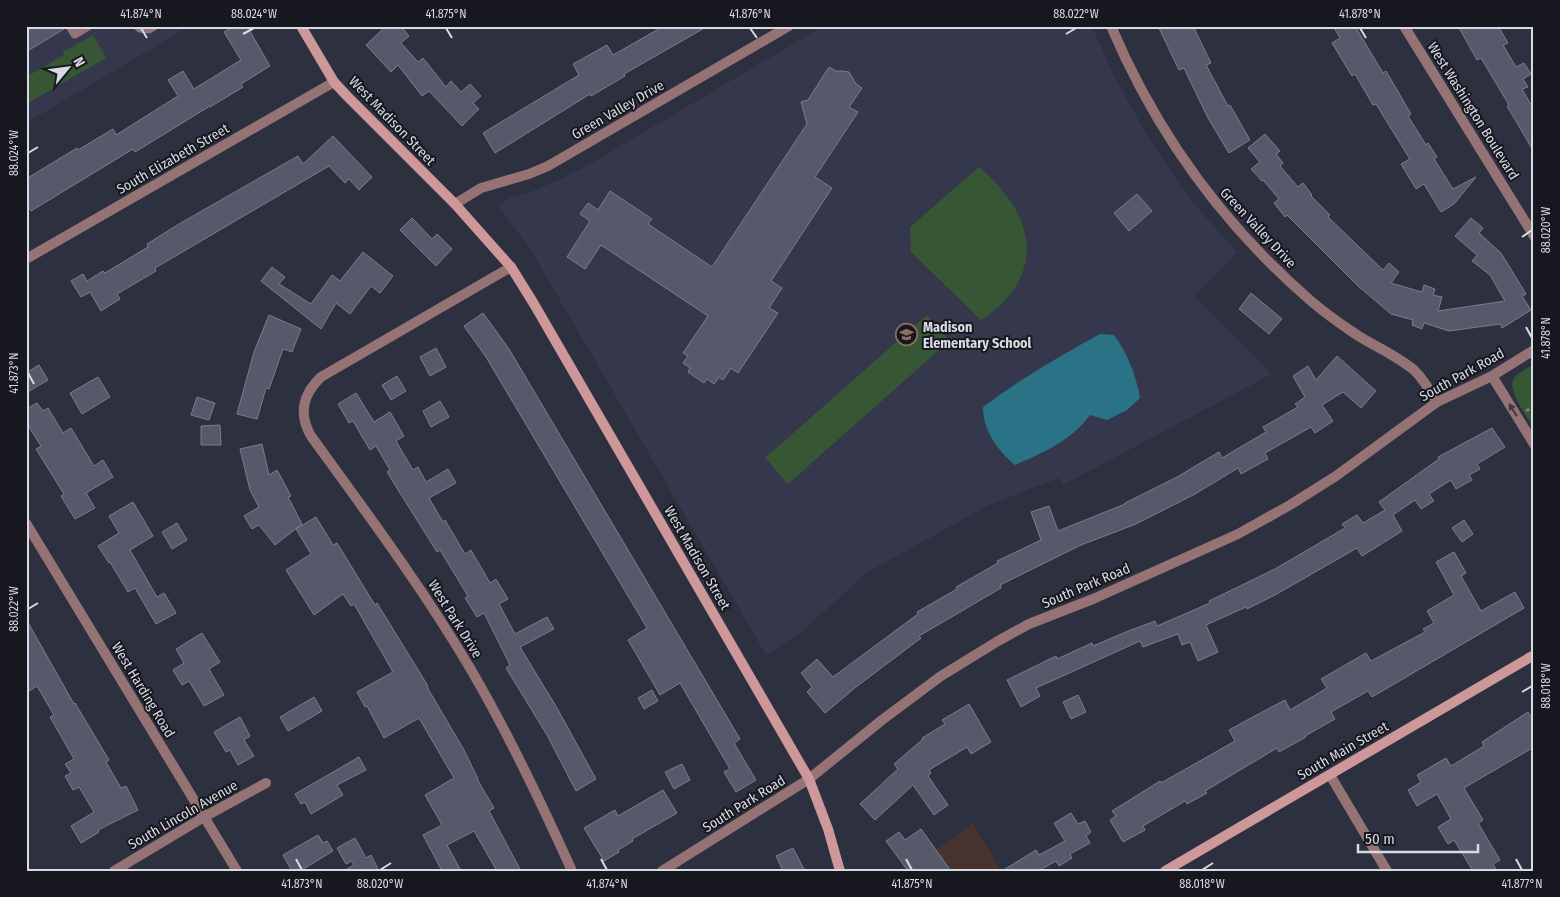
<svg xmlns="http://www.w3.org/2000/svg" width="1560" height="897" viewBox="0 0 1560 897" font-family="'Fira Sans Condensed',sans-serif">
	<rect width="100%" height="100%" fill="#2d303e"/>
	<polygon fill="#47332e" points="973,823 1001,871 906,871"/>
	<g fill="#35384c">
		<polygon points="26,26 190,26 26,123"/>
		<polygon points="823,26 1092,26 1113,74 1142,126 1175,178 1196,206 1237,252 1195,296 1272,374 1063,485 1059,478 989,505 868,572 800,633 766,655 532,252 498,205 512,197 530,192 559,180 592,163"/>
	</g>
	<g fill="#375633">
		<polygon points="93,35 106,58 26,104 26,77 64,55 63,52"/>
		<path d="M 979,167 C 1035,214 1049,275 981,320 L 911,252 L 910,227 Z"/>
		<polygon points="927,315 949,341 788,484 765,458"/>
		<path d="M 1534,364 L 1534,428 C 1527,417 1506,390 1514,378 C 1518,372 1528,368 1534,364 Z"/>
	</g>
	<path fill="#2a7285" d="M 1100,334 L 1114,335 C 1128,354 1136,375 1140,398 L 1127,410 L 1107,420 L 1090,415 C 1072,440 1043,453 1015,465 C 997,450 983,430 983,407 C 1020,379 1060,356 1100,334 Z"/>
	<g fill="#565969" stroke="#7a7d8e">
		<polygon points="26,26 64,26 64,29 26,52"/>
		<polygon points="233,26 247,26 270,66 241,84 243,87 210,107 210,106 135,152 133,149 31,211 26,202 26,179 77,148 78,150 113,129 116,135 178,96 168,80 183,71 194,89 241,60 224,32"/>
		<polygon points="386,26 401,26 409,36 401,43 418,62 423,58 446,87 451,81 461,92 470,84 481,96 473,103 479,109 462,126 429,91 422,96 398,65 391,72 366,45"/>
		<polygon points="664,26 708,26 624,74 625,76 591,96 590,94 495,153 483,133 579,75 573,64 607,45 613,55"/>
		<polygon points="1158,26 1193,26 1211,63 1206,65 1228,106 1230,105 1250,140 1229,153 1208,118 1184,68 1179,70"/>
		<polygon points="1333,26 1355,26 1383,73 1386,71 1411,114 1408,116 1426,145 1428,143 1437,157 1434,159 1453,189 1476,177 1454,204 1441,212 1424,184 1416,189 1401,164 1410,159 1408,156 1376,104 1373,105 1355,74 1352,76 1332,43 1340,38"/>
		<polygon points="1458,26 1498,26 1508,43 1503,45 1516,67 1524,63 1531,74 1523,79 1528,87 1522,89 1534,110 1534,152 1507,106 1509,105 1481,58 1477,60"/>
		<polygon points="829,67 836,71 843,71 849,72 856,84 862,88 849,107 858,112 815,177 832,188 771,281 782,288 769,308 778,313 738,373 731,368 723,380 719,377 714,384 707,379 704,383 688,372 690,368 683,363 688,356 683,353 708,316 601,245 585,269 567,257 590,221 580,214 588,203 598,210 610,191 652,219 648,224 712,267 807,124 801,102 808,100"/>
		<polygon points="1265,134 1280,151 1276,154 1283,163 1280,166 1298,187 1303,183 1312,195 1311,196 1330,215 1328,217 1383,270 1389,263 1399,272 1391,283 1422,292 1424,285 1435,289 1433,295 1442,297 1438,311 1505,301 1490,275 1472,261 1477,255 1455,236 1471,218 1483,228 1479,233 1501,253 1526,294 1522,296 1531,310 1502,328 1500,324 1449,331 1424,323 1422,329 1412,325 1413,320 1391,314 1358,286 1287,215 1285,217 1274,203 1279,199 1263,180 1262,181 1251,169 1260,162 1248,148"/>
		<polygon points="333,136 372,177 359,190 349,179 345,183 329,166 155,268 156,271 117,294 120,299 101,311 90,292 81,297 71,281 83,274 87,281 103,271 105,273 148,247 147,244 179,224 298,156 303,164"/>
		<polygon points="1137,194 1152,211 1129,231 1114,213"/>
		<polygon points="412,218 432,239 437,234 452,249 436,266 400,230"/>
		<polygon points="363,252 393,276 380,293 371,286 350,314 336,303 321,329 261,281 272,267 285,277 279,284 311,304 332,275 340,281"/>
		<polygon points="1251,293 1282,319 1269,334 1239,309"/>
		<polygon points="483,313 509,349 740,739 734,743 756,780 736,792 724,772 730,769 680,683 660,695 628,640 647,628 486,357 464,326"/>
		<polygon points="269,315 301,329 292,352 283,349 269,389 266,388 257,419 237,414 254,352"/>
		<polygon points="436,348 446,367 430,376 420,357"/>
		<polygon points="1337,356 1376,391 1361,408 1343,392 1322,405 1333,421 1315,433 1311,427 1265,453 1268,459 1241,474 1238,468 1195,494 1136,524 1081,545 1000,585 1001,588 919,636 921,638 856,687 825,713 807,692 812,687 801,673 817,659 833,677 918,614 917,612 957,589 956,587 998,563 997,561 1041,540 1031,512 1049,506 1058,531 1125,504 1125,503 1177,477 1219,452 1222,458 1266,432 1263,427 1298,407 1295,404 1305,397 1293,376 1308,366 1316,380"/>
		<polygon points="39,365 48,380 26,393 26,373"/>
		<polygon points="397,376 406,391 391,400 382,385"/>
		<polygon points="98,377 110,397 82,414 70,393"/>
		<polygon points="356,393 374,422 390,412 404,436 396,441 413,470 418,467 426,482 448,469 456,483 429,498 443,522 445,520 465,554 471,550 490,583 496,579 508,599 499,604 515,634 547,617 554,629 520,647 557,708 596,779 576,791 547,735 506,668 510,665 484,613 477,617 465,598 468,596 440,550 437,552 400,493 387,472 390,470 376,446 370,450 353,421 349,423 338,404"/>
		<polygon points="197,397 215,403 209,420 191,415"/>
		<polygon points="440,401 449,417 431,427 423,411"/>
		<polygon points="37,403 43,411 48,408 63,433 71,428 94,466 103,460 113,477 86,493 95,508 75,519 61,496 64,494 36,449 41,446 26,422 26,409"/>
		<polygon points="220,425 221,445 201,445 201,426"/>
		<polygon points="1492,428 1505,447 1477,464 1480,469 1469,475 1472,480 1456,489 1451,480 1429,494 1434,501 1421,509 1415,500 1393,515 1402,531 1362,556 1357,548 1275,595 1247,609 1246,607 1206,625 1218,652 1198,661 1190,642 1182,645 1178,634 1143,647 1140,641 1036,688 1040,696 1021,707 1007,680 1056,656 1057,659 1092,643 1093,646 1126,632 1155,621 1157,626 1210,603 1209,601 1275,569 1345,528 1342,524 1357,515 1363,523 1385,510 1379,502 1439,459 1438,457"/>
		<polygon points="262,444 269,475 277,470 291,496 288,497 302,524 275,545 259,525 252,529 244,516 259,507 250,490 240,449"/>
		<polygon points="133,502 153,536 130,550 157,597 164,593 176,613 156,624 135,588 128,592 110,562 109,563 98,546 119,533 109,516"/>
		<polygon points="316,517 333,545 337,543 375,605 377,603 428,686 427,687 464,750 478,779 477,779 494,808 489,811 521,871 497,871 474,831 447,845 461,871 442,871 423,835 442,825 425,795 454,778 419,718 384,738 367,706 365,707 357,692 393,672 354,604 351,606 343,594 314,615 286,570 311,554 296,529"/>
		<polygon points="1464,520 1473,534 1462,542 1452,528"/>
		<polygon points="177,523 187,540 172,549 162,532"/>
		<polygon points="1454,552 1466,573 1461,576 1481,611 1515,592 1524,608 1372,697 1368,691 1331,712 1335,719 1305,736 1306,737 1279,752 1277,748 1205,791 1207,793 1187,804 1185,801 1143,826 1145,830 1123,842 1110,820 1116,816 1112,811 1160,781 1161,783 1235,741 1229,730 1251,718 1285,700 1290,710 1327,688 1321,679 1366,653 1371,661 1425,632 1423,629 1434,623 1427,611 1454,595 1436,562"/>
		<polygon points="26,619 74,704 75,703 109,760 106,762 121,788 126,786 138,810 98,830 99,832 81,843 71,826 94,812 79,787 73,790 65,776 71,773 65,764 74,759 50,717 54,715 37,686 26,693"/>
		<polygon points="202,633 220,662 209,669 224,695 204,706 189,681 182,685 173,670 184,663 176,649"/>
		<polygon points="652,690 658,701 644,709 638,698"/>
		<polygon points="1078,695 1086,712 1071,719 1063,702"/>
		<polygon points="314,697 322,711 288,731 280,717"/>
		<polygon points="969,704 991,742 971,754 967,747 929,770 931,773 928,776 948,805 934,815 913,785 875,820 860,804 898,769 894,764 923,739 922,738 945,724 942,720"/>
		<polygon points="1528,712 1534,721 1534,747 1464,788 1483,820 1478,823 1500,860 1493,864 1497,871 1473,871 1454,840 1448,844 1438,827 1451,819 1437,794 1417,806 1408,790 1421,782 1417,775 1446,758 1451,766 1484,746 1482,742"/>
		<polygon points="240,717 250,736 244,740 254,756 238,765 230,750 226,752 214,732"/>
		<polygon points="359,757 366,770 337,785 343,795 311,814 305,802 301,804 295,794"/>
		<polygon points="682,764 690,780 674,789 665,772"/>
		<polygon points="663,790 677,813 632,839 633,841 618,850 619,852 604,861 584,828 615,810 618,816"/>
		<polygon points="1071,813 1078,824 1085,821 1091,832 1086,836 1090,843 1070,854 1072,858 1059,866 1056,861 1038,871 1002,871 1036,850 1039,855 1065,841 1054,823"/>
		<polygon points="921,829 951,871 908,871 886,841 899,832 905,840"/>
		<polygon points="318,835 323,843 327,841 333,851 300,871 292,871 283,855"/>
		<polygon points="355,838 366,858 371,855 379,871 344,871 354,865 352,861 346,864 337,848"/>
		<polygon points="793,848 805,871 783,871 776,856"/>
	</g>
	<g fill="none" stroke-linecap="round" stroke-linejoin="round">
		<polyline stroke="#767985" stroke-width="3" stroke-dasharray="4 2.5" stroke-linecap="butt" points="1526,411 1534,406"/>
		<g stroke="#957374" stroke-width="9">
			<polyline points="70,26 75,34 88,26"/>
			<polyline points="138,26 140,28 149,29 154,26"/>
		</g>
		<g stroke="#957374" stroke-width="10">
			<path d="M 1111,26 C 1156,132 1224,226 1311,301 C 1324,312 1339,323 1354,333 C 1373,346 1397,355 1415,371 C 1424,380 1430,391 1437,402"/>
			<polyline points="1404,26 1534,236"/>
			<polyline points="455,204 481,188 529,174 548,166 789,26"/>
			<polyline points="26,259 334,82"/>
			<path d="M 511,267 L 321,377 C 303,394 298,414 311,436 C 366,512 422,587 470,668 C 508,733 541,802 572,871"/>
			<polyline points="1492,376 1534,444"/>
			<polyline points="26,523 237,871"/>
			<polyline points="1330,775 1387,871"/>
			<polyline points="114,871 204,817 266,783"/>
			<polyline points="662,871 809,779 882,720 941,676 998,641 1029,624 1093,599 1238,534 1290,505 1336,476 1437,402 1492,376 1534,350"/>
		</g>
		<g stroke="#ce989a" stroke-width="10">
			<polyline points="301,26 334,82 347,96 455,204 494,248 511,267 534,304 809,779 828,829 840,871"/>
			<polyline points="1165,871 1534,655"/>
		</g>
	</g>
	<defs><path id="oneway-solid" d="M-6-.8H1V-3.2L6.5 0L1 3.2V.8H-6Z" transform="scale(1.25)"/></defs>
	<use fill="#43383d" href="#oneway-solid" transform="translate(1513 410) rotate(-122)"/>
	<path fill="none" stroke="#d8dae4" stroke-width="2" d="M 141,28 L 147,38M 446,28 L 452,38M 750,28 L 757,38M 1360,28 L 1366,38M 243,34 L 254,28M 1066,34 L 1076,28M 28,153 L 38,147M 1522,237 L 1532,230M 1526,327 L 1532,338M 28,373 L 34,384M 28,609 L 38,603M 1522,692 L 1532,686M 296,859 L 302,870M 601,859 L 607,870M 906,859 L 912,870M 1516,859 L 1522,870M 380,870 L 391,863M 1202,870 L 1213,863"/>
	<defs>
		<symbol id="school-ring" viewBox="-11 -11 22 22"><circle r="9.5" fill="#17181f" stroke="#8d6e63" stroke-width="1.5"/><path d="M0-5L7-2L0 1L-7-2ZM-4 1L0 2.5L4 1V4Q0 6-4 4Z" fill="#8d6e63"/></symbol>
	</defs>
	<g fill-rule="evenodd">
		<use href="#school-ring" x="894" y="322" width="25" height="25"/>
	</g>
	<g text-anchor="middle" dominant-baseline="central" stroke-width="4" stroke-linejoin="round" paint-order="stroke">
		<g font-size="14" fill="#d8dae4" stroke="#17181f">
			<text transform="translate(618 110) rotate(-30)">Green Valley Drive</text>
			<text transform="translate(1473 111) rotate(58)">West Washington Boulevard</text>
			<text transform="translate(392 121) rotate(46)">West Madison Street</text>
			<text transform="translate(173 159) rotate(-30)">South Elizabeth Street</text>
			<text transform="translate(1258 228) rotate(47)">Green Valley Drive</text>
			<text transform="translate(1462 375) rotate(-29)">South Park Road</text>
			<text transform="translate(697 558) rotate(60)">West Madison Street</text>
			<text transform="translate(1086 586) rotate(-23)">South Park Road</text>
			<text transform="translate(455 619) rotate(58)">West Park Drive</text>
			<text transform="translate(143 690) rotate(59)">West Harding Road</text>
			<text transform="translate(1343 751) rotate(-30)">South Main Street</text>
			<text transform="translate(744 804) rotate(-32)">South Park Road</text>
			<text transform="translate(183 815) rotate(-30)">South Lincoln Avenue</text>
		</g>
		<g font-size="14" font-weight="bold" fill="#d8dae4" stroke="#17181f" text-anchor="start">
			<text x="923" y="327">Madison<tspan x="923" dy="16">Elementary School</tspan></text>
		</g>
	</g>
	<rect width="1560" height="897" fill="none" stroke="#17181f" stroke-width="55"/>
	<g transform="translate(68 68) rotate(61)" stroke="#17181f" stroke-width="4" paint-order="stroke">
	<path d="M0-4L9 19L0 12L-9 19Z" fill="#d8dae4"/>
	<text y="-8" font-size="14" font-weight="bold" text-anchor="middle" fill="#d8dae4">N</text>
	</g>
	<path d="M1358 844v8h120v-8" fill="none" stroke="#d8dae4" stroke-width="2.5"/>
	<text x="1365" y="844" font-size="15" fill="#d8dae4" stroke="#17181f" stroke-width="4" paint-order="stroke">50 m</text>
	<rect x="28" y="28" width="1504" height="842" fill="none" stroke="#d8dae4" stroke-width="2"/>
	<g font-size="12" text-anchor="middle" fill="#d8dae4">
		<text x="141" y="18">41.874°N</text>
		<text x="254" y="18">88.024°W</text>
		<text x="446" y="18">41.875°N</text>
		<text x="750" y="18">41.876°N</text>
		<text x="1076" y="18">88.022°W</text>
		<text x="1360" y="18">41.878°N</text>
		<text transform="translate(14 153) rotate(-90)" y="4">88.024°W</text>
		<text transform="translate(1546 230) rotate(-90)" y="4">88.020°W</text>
		<text transform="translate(1546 338) rotate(-90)" y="4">41.878°N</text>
		<text transform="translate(14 373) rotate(-90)" y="4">41.873°N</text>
		<text transform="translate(14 609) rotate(-90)" y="4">88.022°W</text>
		<text transform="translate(1546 686) rotate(-90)" y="4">88.018°W</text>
		<text x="302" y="888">41.873°N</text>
		<text x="380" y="888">88.020°W</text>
		<text x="607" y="888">41.874°N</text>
		<text x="912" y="888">41.875°N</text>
		<text x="1202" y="888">88.018°W</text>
		<text x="1522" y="888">41.877°N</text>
	</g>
</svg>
